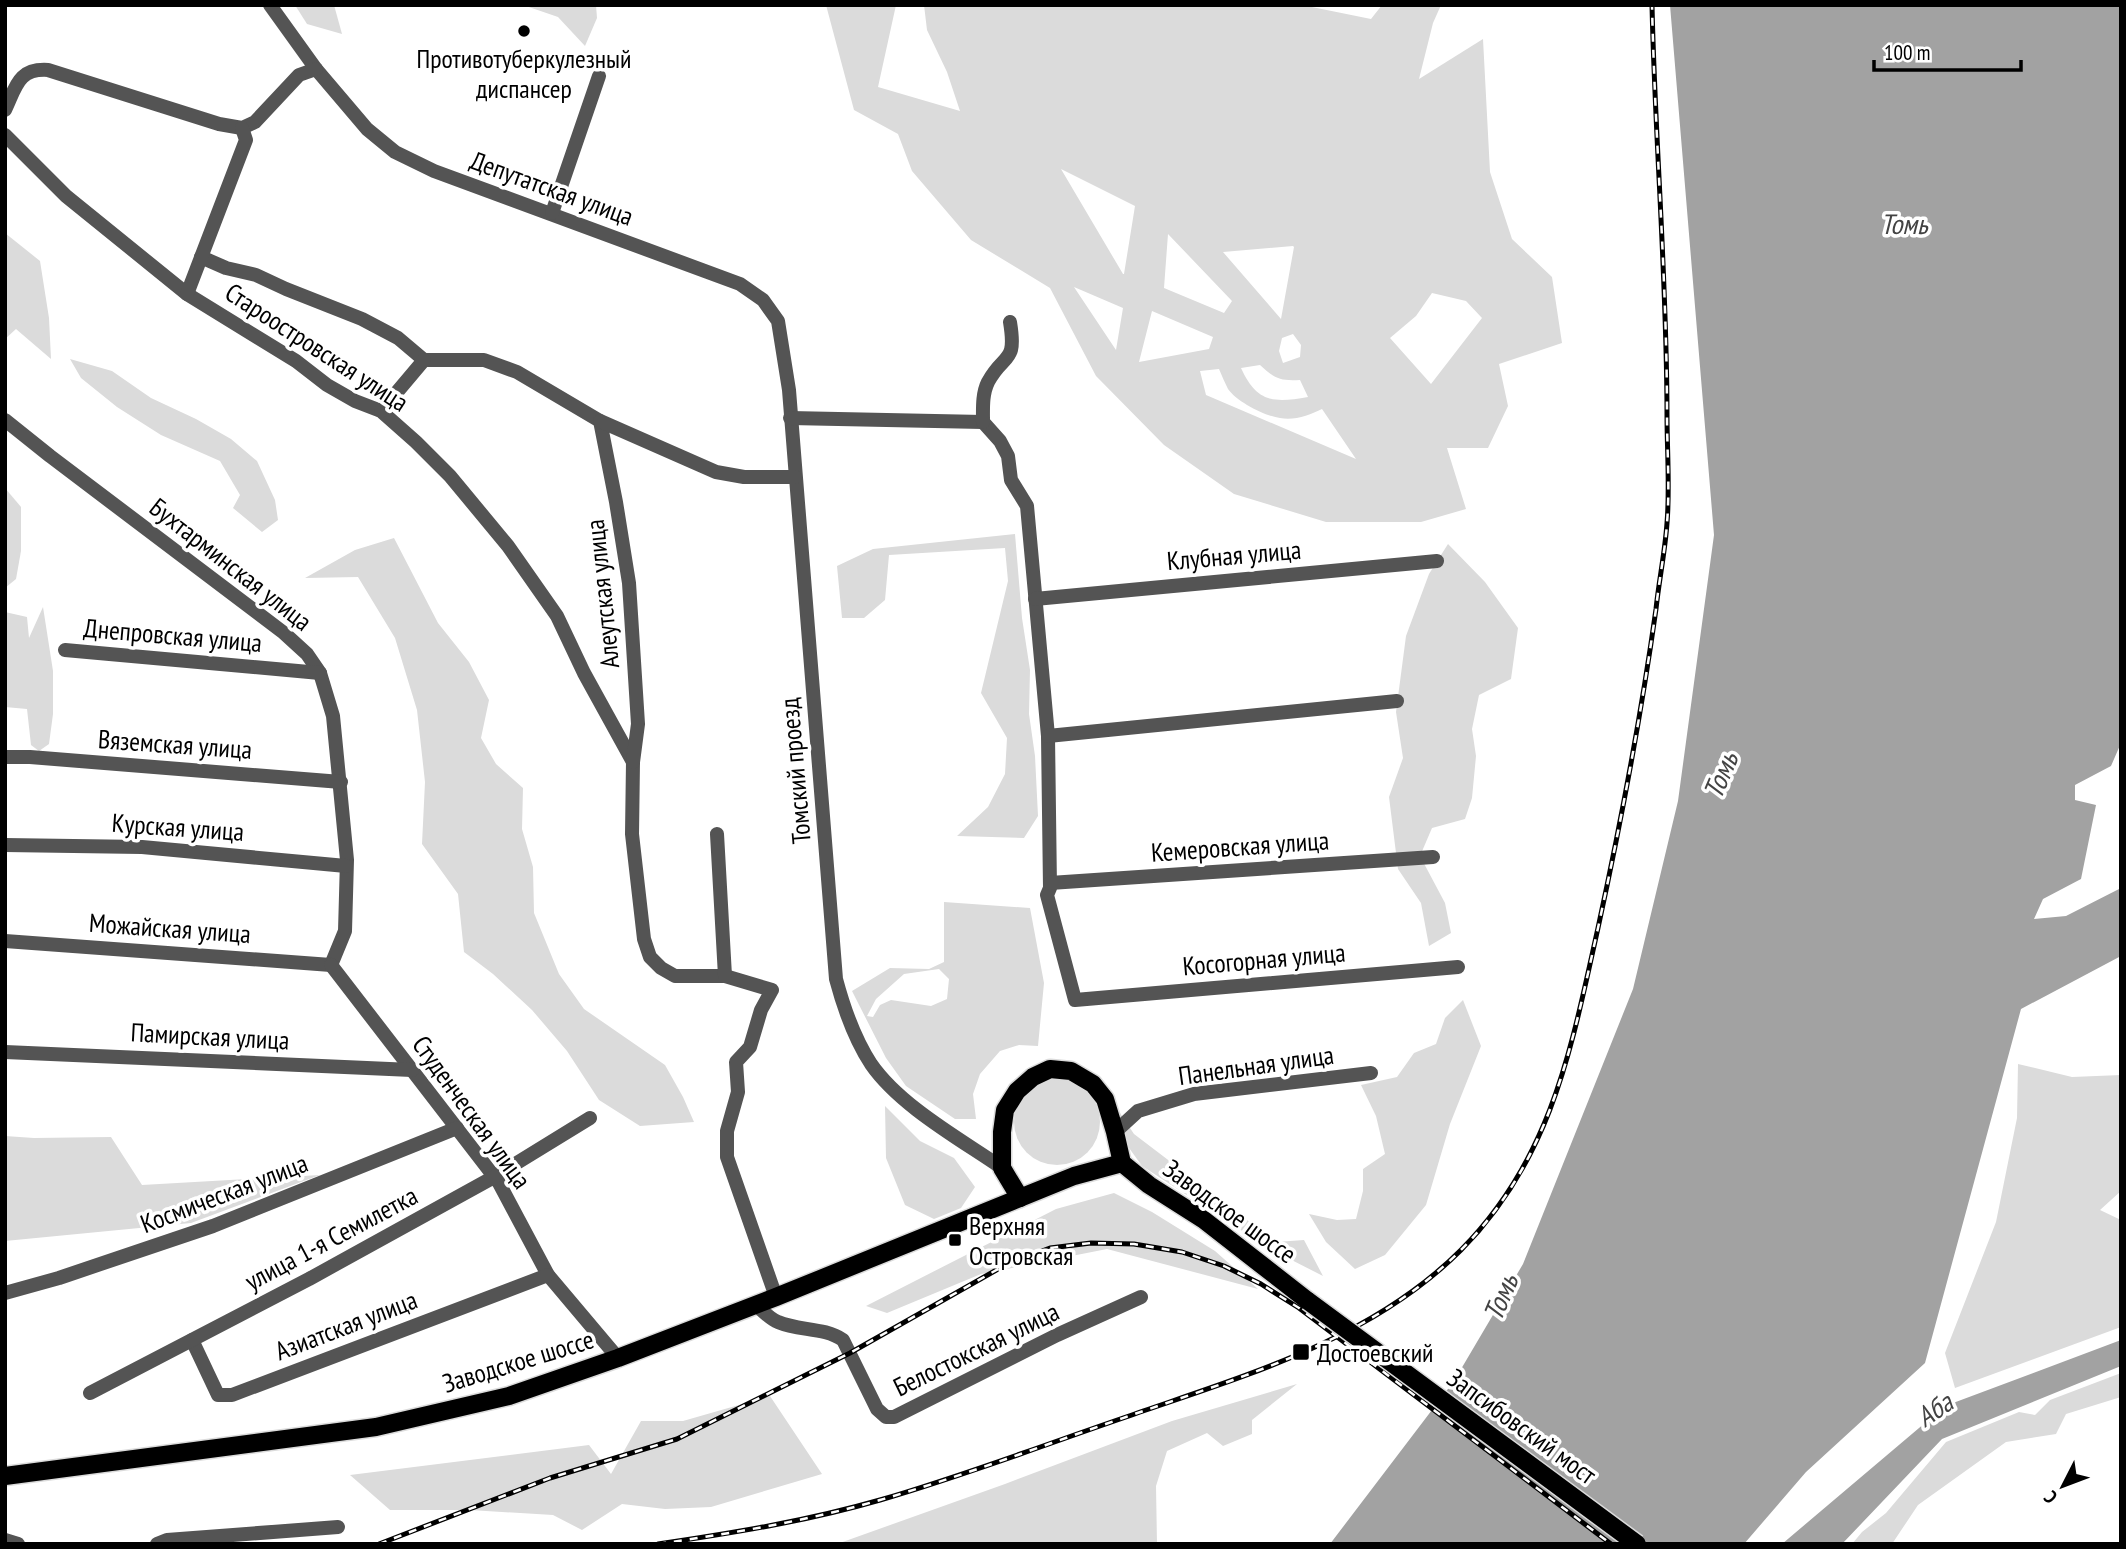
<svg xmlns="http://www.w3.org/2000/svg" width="2126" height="1549" viewBox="0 0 2126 1549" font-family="'PT Sans Narrow',sans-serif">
	<rect width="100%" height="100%" fill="#fff"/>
	<g fill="#dbdbdb" fill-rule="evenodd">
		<polygon points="295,5 334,5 342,34 307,24"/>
		<polygon points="523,5 596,5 597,18 585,46 558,17"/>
		<path d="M 826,5 L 896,5 L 878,87 L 960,111 L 947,72 L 927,30 L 924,5 L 1302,5 L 1371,19 L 1382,5 L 1441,5 L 1433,23 L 1419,79 L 1483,39 L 1490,172 L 1512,239 L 1552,277 L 1562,343 L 1499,364 L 1508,406 L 1488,448 L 1447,448 L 1466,509 L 1421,522 L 1326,522 L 1234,494 L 1164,445 L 1096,376 L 1050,288 L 971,240 L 912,171 L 898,134 L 854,110 ZM 1061,169 L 1135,206 L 1124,274 L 1123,274 ZM 1168,234 L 1232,301 L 1224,313 L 1164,288 ZM 1293,246 L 1294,247 L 1281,319 L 1223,252 ZM 1074,287 L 1123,308 L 1116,350 ZM 1432,293 L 1466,301 L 1482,318 L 1431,384 L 1390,338 L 1416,316 ZM 1152,311 L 1213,337 L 1209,349 L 1139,362 ZM 1293,334 L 1301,345 L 1300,357 L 1283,363 L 1279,351 L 1282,338 ZM 1260,365 C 1275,379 1280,381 1300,380 L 1308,397 C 1274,403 1257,403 1241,368 ZM 1219,369 C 1222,376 1225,383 1228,389 C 1237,402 1265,416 1280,418 C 1294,421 1310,415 1322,409 L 1356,459 L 1206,395 L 1200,371 Z"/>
		<polygon points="5,233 40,261 49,318 51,359 16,329 5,339"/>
		<polygon points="70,359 112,371 151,398 196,419 231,439 257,461 275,500 278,520 262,532 233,508 240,495 220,461 161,435 117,407 81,378"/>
		<polygon points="5,488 21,507 21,551 16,579 5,588"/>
		<polygon points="1015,534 1022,618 1030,670 1029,714 1035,756 1038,816 1024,838 957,836 988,807 1005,774 1007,738 981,693 1008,581 1005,548 889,555 885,600 864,618 842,618 837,566 873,549"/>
		<polygon points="394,538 438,623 469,662 489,700 481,738 496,764 523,788 522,829 533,867 534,913 559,974 584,1009 665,1065 683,1097 694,1122 640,1126 599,1100 567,1051 532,1010 493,974 464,952 458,894 422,844 425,782 417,710 395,638 358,577 305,578 355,550"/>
		<polygon points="1448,544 1485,582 1518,628 1511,679 1479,695 1472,729 1476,756 1472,798 1465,819 1432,828 1420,856 1445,903 1451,933 1429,946 1421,903 1398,869 1389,797 1403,758 1396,712 1406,636 1429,574"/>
		<polygon points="43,607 53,671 53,714 49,744 39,751 31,745 27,709 5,707 5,612 27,617 29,638"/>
		<path d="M 944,902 L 1030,908 L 1044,983 L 1038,1046 L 1019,1045 L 1000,1051 L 980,1074 L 973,1094 L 976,1119 L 955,1119 L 906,1086 L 886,1058 L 852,991 L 890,968 L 929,969 L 944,962 ZM 939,969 L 949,979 L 947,999 L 931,1006 L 891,1000 L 880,1005 L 873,1017 L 867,1016 L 876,999 L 904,974 Z"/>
		<polygon points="1463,1000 1481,1046 1450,1124 1426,1205 1385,1255 1355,1269 1326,1242 1309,1214 1337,1220 1356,1219 1363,1191 1363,1169 1385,1154 1376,1116 1361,1085 1397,1077 1414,1053 1436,1044 1445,1018"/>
		<polygon points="2018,1064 2072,1077 2121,1075 2121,1191 2100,1210 2121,1220 2121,1327 1955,1388 1945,1353 1996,1222 2017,1118"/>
		<circle cx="1057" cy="1122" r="43"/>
		<polygon points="1106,1092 1134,1134 1276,1242 1304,1240 1323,1276 1270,1249 1142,1166 1114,1127"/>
		<polygon points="885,1106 920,1141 954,1158 975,1187 961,1208 934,1219 905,1205 886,1158"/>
		<polygon points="5,1136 34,1138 111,1137 142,1185 320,1175 191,1223 5,1241"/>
		<polygon points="1114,1193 1152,1212 1215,1251 1258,1289 1107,1249 981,1274 887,1313 866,1306 1056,1209"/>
		<polygon points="2121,1373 2121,1397 2066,1414 2056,1434 2006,1442 1918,1505 1892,1544 1852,1544 1862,1532 1886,1513 1946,1442 2019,1412 2035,1415 2050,1400"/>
		<polygon points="1297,1384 1252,1420 1252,1434 1223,1446 1207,1433 1167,1451 1156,1486 1157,1544 837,1544 1005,1484 1172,1421"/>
		<polygon points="770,1396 822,1474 711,1507 665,1509 622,1504 582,1530 553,1515 470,1510 390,1510 350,1475 589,1445 611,1474 641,1421 683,1421"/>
	</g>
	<g fill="#a2a2a2">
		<polygon points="1670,5 2121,5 2121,743 2111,766 2075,785 2075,800 2096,805 2081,879 2043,899 2034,919 2066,916 2121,888 2121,956 2021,1009 1925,1363 1806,1472 1744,1544 1330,1544 1454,1381 1523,1264 1633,989 1678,801 1714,535"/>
		<polygon points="2121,1340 2121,1366 1942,1439 1842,1544 1782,1544 1945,1406"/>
	</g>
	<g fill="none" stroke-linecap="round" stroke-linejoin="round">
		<defs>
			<g id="major">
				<polyline points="1020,1198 1002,1168 1002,1132 1005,1110 1017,1091 1033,1077 1050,1069 1071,1071 1093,1084 1105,1099 1115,1132 1122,1163 1149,1185 1204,1220 1308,1301"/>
				<polyline points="5,1476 376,1427 509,1396 618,1358 776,1297 1074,1176 1122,1163"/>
			</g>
		</defs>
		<use href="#major" stroke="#dbdbdb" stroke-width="21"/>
		<g stroke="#545454" stroke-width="14">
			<path d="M 270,5 L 316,69 L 367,129 L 395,152 L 434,171 L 740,284 L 763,300 L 778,321 L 789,390 L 836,979 C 844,1009 854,1038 871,1064 C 900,1106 960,1139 1002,1168"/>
			<path d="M 5,110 C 16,87 18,68 48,70 L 219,124 L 242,128 L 255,122 L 299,75 L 316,69"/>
			<polyline points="5,135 66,196 187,294 296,361 327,385 355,401 381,411 416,442 450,476 508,546 557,616 584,673 633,762 632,834 644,939 650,957 661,968 675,976 725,976 772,990 761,1010 750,1047 736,1062 738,1092 727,1131 727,1157 776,1297"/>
			<polyline points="552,213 599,76"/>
			<polyline points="201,257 226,268 256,275 286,289 362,319 398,338 424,360 484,360 517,372 600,421 616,502 629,583 638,724 633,762"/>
			<polyline points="187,294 246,140 242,128"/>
			<polyline points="381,411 424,360"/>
			<polyline points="790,418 983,422"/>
			<polyline points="5,420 50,456 284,633 307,654 320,673 333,716 347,860 345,931 331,965"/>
			<polyline points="600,421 716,472 744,477 795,477"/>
			<polyline points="983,422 1000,441 1008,456 1011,480 1027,506 1048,736 1050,888 1047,895 1075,1000 1458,967"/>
			<path d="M 983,422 C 983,409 982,394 988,382 C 1004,352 1017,365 1010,322"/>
			<polyline points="1035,599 1437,561"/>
			<polyline points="65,650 320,673"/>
			<polyline points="1048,736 1397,701"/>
			<polyline points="5,757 30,757 341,782"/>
			<polyline points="717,834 725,976"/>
			<polyline points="5,845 142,847 346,866"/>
			<polyline points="1050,883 1433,857"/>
			<polyline points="5,941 331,965"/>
			<polyline points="331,965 499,1183 548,1275 618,1358"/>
			<polyline points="5,1052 412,1070"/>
			<polyline points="1115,1132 1138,1111 1194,1094 1371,1073"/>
			<polyline points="5,1293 59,1278 213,1226 457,1128"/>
			<path d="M 756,1305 C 763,1311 770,1319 778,1322 C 799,1331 824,1327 843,1340 L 877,1409 L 886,1417 L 894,1417 L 1057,1335 L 1141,1297"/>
			<polyline points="192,1340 218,1395 232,1395 548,1275"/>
			<polyline points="90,1393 309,1279 494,1177 590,1118"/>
			<polyline points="5,1540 18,1544"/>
			<polyline points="157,1544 167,1540 338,1527"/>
		</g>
		<use href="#major" stroke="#000" stroke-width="18"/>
		<defs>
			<g id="rail">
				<polyline points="379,1544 550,1478 677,1439 850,1353 1007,1264 1050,1248 1091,1243 1134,1244 1182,1252 1224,1266 1261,1284 1299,1308 1611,1544"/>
				<path d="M 658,1544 C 733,1533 807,1521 880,1500 C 963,1476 1044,1445 1126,1417 C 1243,1376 1370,1341 1461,1250 C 1552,1158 1571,1049 1598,928 C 1621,822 1641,716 1656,609 C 1659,580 1665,552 1667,523 C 1670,488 1667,451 1667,415 C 1667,278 1655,142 1652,5"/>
			</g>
		</defs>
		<use href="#rail" stroke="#000" stroke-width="5"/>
		<use href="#rail" stroke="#fff" stroke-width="2.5" stroke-dasharray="8" stroke-linecap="butt"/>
		<defs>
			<polyline id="major-bridge" points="1308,1301 1637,1544"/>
		</defs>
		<use href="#major-bridge" stroke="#dbdbdb" stroke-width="21" stroke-linecap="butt"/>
		<use href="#major-bridge" stroke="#000" stroke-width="18"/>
	</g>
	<g fill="#000" stroke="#fff" stroke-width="2.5">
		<circle cx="524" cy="31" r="7"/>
		<rect x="948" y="1233" width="14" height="14" rx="3.5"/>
		<rect x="1292" y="1343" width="18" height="18" rx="3.5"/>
	</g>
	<g text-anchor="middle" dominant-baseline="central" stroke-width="7" stroke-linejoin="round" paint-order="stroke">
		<g font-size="26" fill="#000" stroke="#fff" text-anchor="start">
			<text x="524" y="58" text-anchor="middle">Противотуберкулезный<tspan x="524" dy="30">диспансер</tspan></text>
			<text x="969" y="1225">Верхняя<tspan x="969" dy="30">Островская</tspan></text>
			<text x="1317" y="1352">Достоевский</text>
		</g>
		<g font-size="26" fill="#000" stroke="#fff">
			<text transform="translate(552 188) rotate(20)">Депутатская улица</text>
			<text transform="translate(317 347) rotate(33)">Староостровская улица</text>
			<text transform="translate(1234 555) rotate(-5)">Клубная улица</text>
			<text transform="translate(231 564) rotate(38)">Бухтарминская улица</text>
			<text transform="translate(602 594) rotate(-96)">Алеутская улица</text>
			<text transform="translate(173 635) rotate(5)">Днепровская улица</text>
			<text transform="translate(175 744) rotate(4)">Вяземская улица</text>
			<text transform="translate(795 771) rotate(-95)">Томский проезд</text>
			<text transform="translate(178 827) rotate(4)">Курская улица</text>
			<text transform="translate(1240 846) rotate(-4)">Кемеровская улица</text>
			<text transform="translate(170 928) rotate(4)">Можайская улица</text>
			<text transform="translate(1264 959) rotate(-5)">Косогорная улица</text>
			<text transform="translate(210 1036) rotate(3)">Памирская улица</text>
			<text transform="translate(1256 1065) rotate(-8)">Панельная улица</text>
			<text transform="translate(472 1112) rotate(54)">Студенческая улица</text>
			<text transform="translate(224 1193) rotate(-21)">Космическая улица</text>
			<text transform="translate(1230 1211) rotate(36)">Заводское шоссе</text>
			<text transform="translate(331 1238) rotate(-28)">улица 1-я Семилетка</text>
			<text transform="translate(346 1325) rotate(-21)">Азиатская улица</text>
			<text transform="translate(976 1349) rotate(-26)">Белостокская улица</text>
			<text transform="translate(518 1361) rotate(-17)">Заводское шоссе</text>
			<text transform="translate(1522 1426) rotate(36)">Запсибовский мост</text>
		</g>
		<g font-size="28" font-style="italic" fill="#434343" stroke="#fff">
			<text x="1904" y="223">Томь</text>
			<text transform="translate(1720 775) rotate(-67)">Томь</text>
			<text transform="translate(1500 1297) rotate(-67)">Томь</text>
			<text transform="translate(1934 1409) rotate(-34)">Аба</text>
		</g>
	</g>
	<rect width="2126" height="1549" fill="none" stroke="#000000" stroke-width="14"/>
	<g transform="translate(2063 1486) rotate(228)" stroke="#ffffff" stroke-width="5" paint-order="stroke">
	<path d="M0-5L12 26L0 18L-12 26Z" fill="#000000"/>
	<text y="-10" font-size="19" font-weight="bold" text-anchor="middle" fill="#000000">С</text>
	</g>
	<path d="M1874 60v10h147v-10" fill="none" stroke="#000000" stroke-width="3.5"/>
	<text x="1884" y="60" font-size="21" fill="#000000" stroke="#ffffff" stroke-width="5" paint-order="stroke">100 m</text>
</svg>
